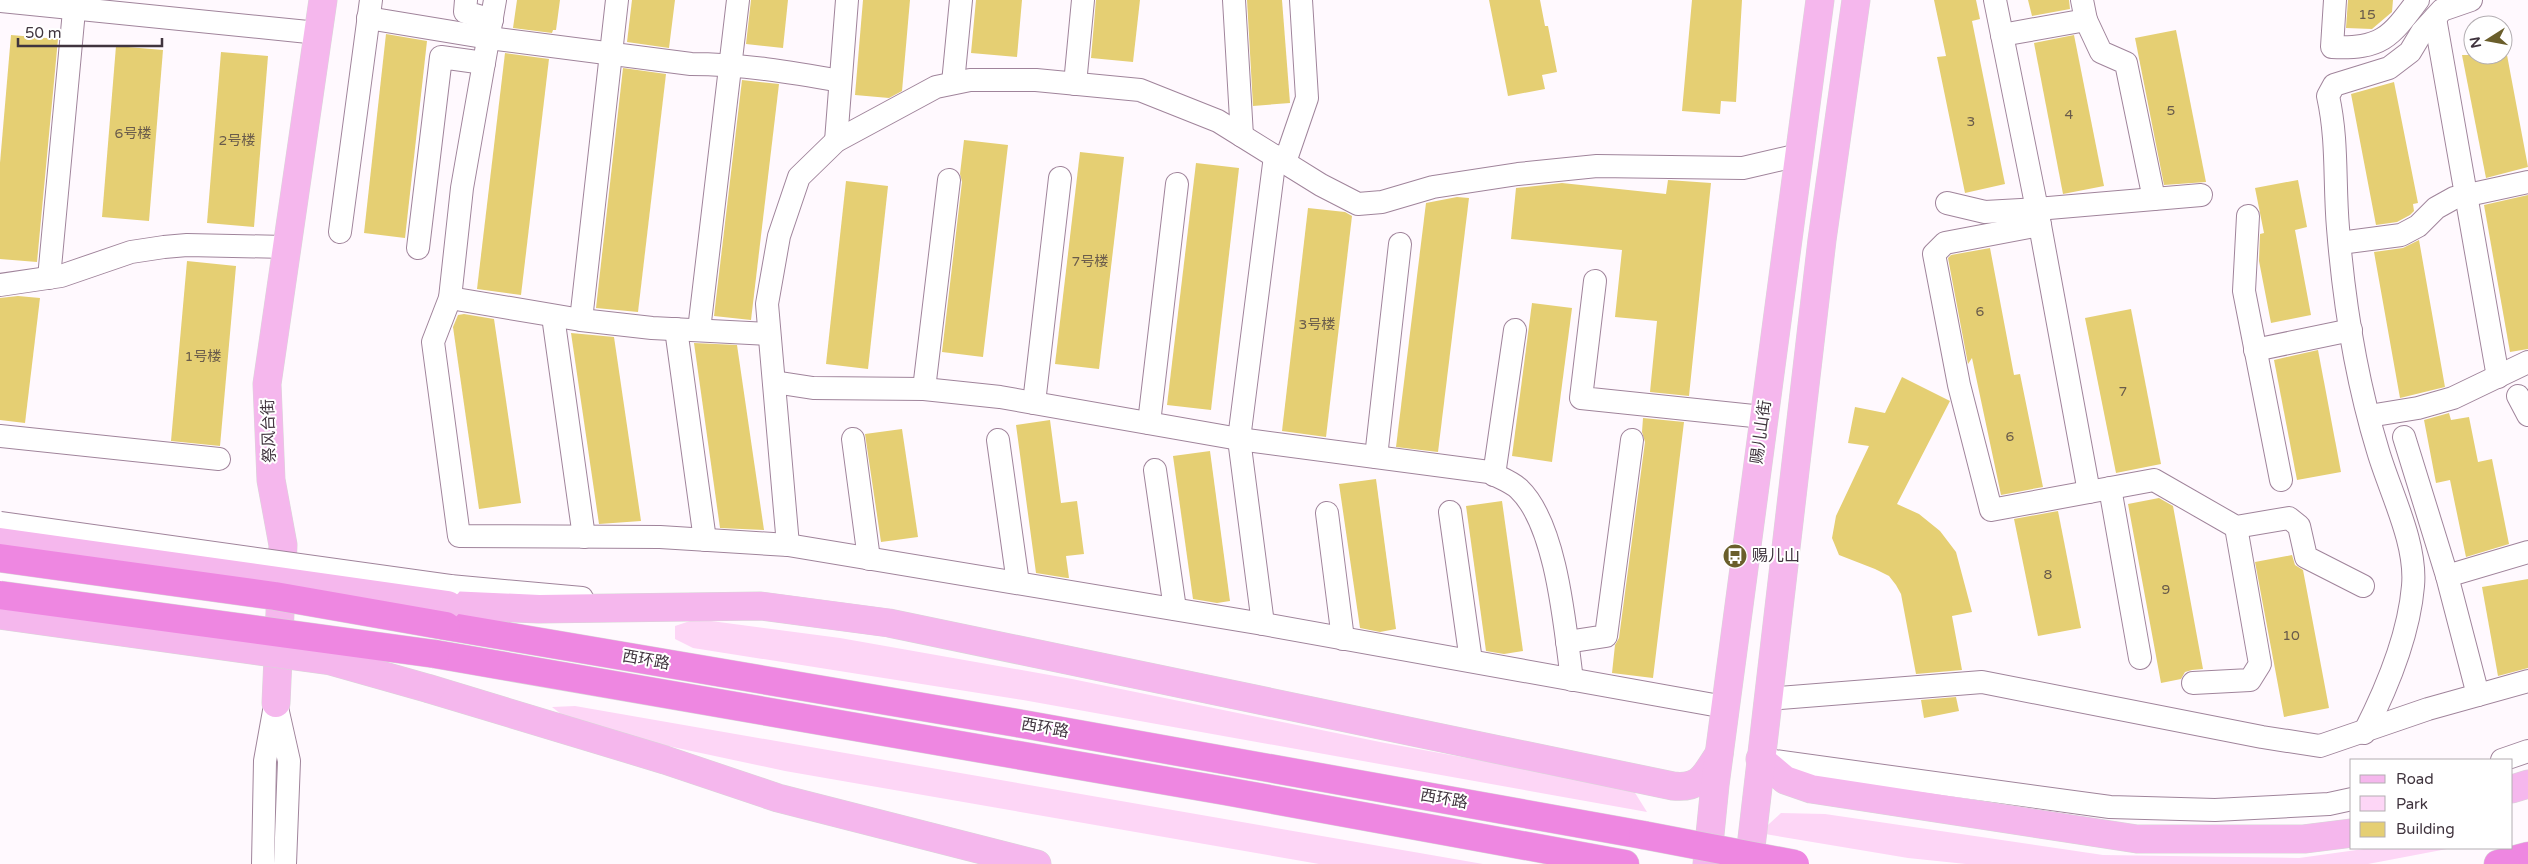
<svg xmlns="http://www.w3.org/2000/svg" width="2528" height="864" viewBox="0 0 2528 864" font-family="'Varela Round','Noto Sans SC',sans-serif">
	<rect width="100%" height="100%" fill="#fff9fe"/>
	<g fill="#fdd6f6">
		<polygon points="696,619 840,638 1072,679 1385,743 1632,788 1647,812 1023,700 693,648 675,639 675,626"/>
		<polygon points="575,706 1483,864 1319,864 785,771 668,746 566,718 552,707"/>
		<polygon points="1781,813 1825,814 2103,855 2299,858 2371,848 2452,848 2368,864 1966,864 1908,858 1759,833"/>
	</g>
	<g fill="#e5cf73">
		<polygon points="517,0 560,0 556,30 553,30 552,33 513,28"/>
		<polygon points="632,0 675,0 669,48 627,42"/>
		<polygon points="751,0 788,0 783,48 746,44"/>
		<polygon points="863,0 910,0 902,91 889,98 855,95"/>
		<polygon points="976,0 1022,0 1017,57 971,53"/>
		<polygon points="1096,0 1140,0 1133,62 1091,58"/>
		<polygon points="1247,0 1282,0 1290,103 1253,106"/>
		<polygon points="1489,0 1540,0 1545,26 1548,26 1557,72 1542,75 1545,89 1508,96"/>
		<polygon points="1692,0 1742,0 1736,102 1721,101 1720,114 1682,111"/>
		<polygon points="1934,0 1976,0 1980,19 1972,21 2005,184 1965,193 1937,57 1946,56"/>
		<polygon points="2028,0 2069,0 2070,9 2032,16"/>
		<polygon points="2348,0 2393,0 2392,12 2372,29 2346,28"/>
		<polygon points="2176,30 2206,182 2164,185 2135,38"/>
		<polygon points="386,34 427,41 405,238 364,233"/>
		<polygon points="11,35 58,39 37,262 0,259 0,163"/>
		<polygon points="2074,35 2104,186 2063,194 2034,43"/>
		<polygon points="116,46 163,50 149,221 102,217"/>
		<polygon points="221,52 268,56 254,227 207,223"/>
		<polygon points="505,53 549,59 521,295 477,289"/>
		<polygon points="2462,55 2507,55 2528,167 2486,178"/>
		<polygon points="623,68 666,74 638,312 596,308"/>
		<polygon points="742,80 779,84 751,320 714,316"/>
		<polygon points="2394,82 2418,203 2413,204 2414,211 2410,215 2397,222 2376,225 2351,94"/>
		<polygon points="964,140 1008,145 983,357 942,352 962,182 960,174"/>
		<polygon points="1080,152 1124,157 1099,369 1055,364"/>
		<polygon points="1196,163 1239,168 1211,410 1167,405"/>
		<polygon points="1668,180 1711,183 1689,396 1650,392 1657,321 1615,317 1622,250 1511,239 1516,188 1562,183 1666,194"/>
		<polygon points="2298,180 2307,227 2295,230 2311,315 2271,323 2259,261 2260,234 2264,233 2255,188"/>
		<polygon points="846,181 888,186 868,369 826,364"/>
		<polygon points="2528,195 2528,349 2510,352 2484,205"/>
		<polygon points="1457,197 1469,198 1438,452 1396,447 1426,203"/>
		<polygon points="1308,208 1345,212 1352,216 1326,437 1282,431"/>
		<polygon points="2419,240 2445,387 2400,398 2374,252 2403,248"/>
		<polygon points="1990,248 2014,375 2020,374 2043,487 2001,495 1972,358 1968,364 1948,258 1951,255"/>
		<polygon points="187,261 236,266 220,446 171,441"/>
		<polygon points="18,296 40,298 25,423 0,420 0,298"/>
		<polygon points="1532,303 1572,308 1552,462 1512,456"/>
		<polygon points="2131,309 2161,464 2116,473 2085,318"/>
		<polygon points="464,314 494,319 521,503 479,509 453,327 458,315"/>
		<polygon points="571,333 614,337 641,521 599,524"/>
		<polygon points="694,343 737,345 764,530 720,528"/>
		<polygon points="2318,350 2341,472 2297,480 2274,360"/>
		<polygon points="1902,377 1950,401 1897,504 1919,514 1940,531 1956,552 1972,612 1952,616 1962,670 1916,674 1901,594 1896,585 1889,576 1875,569 1839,555 1832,538 1836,516 1869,446 1848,443 1855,407 1885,413"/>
		<polygon points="2449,413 2451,420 2469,417 2478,462 2492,459 2509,544 2466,557 2450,480 2436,483 2424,420"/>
		<polygon points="1643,418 1684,422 1653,678 1612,673 1615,645 1619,638 1645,442 1642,432"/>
		<polygon points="1050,420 1061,503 1077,501 1084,554 1066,556 1069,578 1067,578 1036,573 1016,425"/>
		<polygon points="902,429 918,537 881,542 865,434"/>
		<polygon points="1210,451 1230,601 1217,603 1193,599 1173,456"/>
		<polygon points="1376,479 1396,629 1380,632 1360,628 1339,484"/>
		<polygon points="2159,498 2173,506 2203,669 2192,670 2185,672 2181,679 2161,683 2128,504"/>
		<polygon points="1502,501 1523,651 1504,654 1486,651 1466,506"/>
		<polygon points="2058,511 2081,628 2038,636 2014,519"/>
		<polygon points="2292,555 2295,565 2303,570 2329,708 2284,717 2255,562"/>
		<polygon points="2528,579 2528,668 2498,676 2482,587"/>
		<polygon points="1956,697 1959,711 1924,718 1921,700"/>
	</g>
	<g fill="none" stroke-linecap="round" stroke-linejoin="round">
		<defs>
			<g id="minor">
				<polyline points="466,0 465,12 492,20"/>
				<polyline points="495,0 462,188 450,298 433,342 459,536 660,537 788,545 1263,624 1725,707"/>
				<polyline points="1234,0 1242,136"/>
				<polyline points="1995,0 2037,209 2201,195"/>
				<path d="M 2335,0 L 2332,47 C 2381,49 2390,38 2418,0"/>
				<polyline points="0,1 318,33"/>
				<path d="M 368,18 L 489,38 L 691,64 C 741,64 791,72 840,81"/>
				<polyline points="2435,18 2498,377"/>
				<polyline points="2086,20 2101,52 2126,63 2154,199"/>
				<polyline points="2002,35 2086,20 2082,0"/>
				<polyline points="953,83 961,0"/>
				<polyline points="1075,84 1083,0"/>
				<polyline points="836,141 847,0"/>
				<polyline points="1285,162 1307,98 1301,0"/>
				<polyline points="1947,203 1985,212 2037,209 2089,492"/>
				<polyline points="2248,216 2244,291 2281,480"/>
				<polyline points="2040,225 1945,243 1934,254 1959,385 1991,510 2154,480 2236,527 2289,518 2299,526 2306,557 2363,586"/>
				<polyline points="340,232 371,0"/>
				<polyline points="2340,243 2401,235 2418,226 2436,208 2454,198 2528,182"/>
				<polyline points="418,248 441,57 484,63"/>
				<polyline points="49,278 75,0"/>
				<polyline points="1595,281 1581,398 1763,417"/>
				<polyline points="0,285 61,276 131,252 164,247 187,245 286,247"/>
				<polyline points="450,298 581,320 652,328 769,334"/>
				<polyline points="553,316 584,537"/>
				<polyline points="581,320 617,0"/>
				<polyline points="676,329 705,540"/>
				<polyline points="699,330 738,0"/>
				<polyline points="2255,350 2351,330"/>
				<path d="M 774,382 L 813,388 L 924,389 L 1000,397 L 1239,439 L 1489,472 C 1498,477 1512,482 1519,489 C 1557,525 1565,628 1572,680"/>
				<polyline points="924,389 949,180"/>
				<polyline points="2518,396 2528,415"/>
				<polyline points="1034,403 1060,178"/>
				<polyline points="2369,416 2418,408 2453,398 2528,362"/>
				<polyline points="1149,423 1177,184"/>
				<polyline points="0,436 219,459"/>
				<polyline points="2404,437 2447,576"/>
				<polyline points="853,439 869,559"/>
				<polyline points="998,440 1018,583"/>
				<polyline points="1376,457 1400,244"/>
				<polyline points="1155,470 1175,609"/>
				<polyline points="1494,475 1515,330"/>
				<polyline points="2110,488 2140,658"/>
				<polyline points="1450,512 1471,661"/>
				<polyline points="1327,513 1343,639"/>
				<polyline points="788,545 767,304 779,236 799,177 836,141 936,87 970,80 1036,80 1140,90 1218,121 1321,185 1358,204 1382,202 1433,187 1518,174 1597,166 1743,168 1799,155"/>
				<polyline points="450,586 582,598"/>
				<polyline points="1263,624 1239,439 1275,156"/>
				<polyline points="1567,642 1606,636 1632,440"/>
				<polyline points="2193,683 2250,680 2260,664 2236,527"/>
				<polyline points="2478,695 2447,576 2528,552"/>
				<polyline points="1767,699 1982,682 2262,737 2320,746 2428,709 2528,681"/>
				<polyline points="276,703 289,761 285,864"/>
				<path d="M 2364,733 C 2386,690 2409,634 2413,586 C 2417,543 2390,492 2378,451 C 2356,379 2344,303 2338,228 C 2334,182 2338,141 2328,96 L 2334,85 L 2389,68 L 2410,52 L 2422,32 L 2442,10 L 2471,0"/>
				<polyline points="1760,759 2110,807 2215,810 2329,804 2352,799"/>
				<polyline points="2502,760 2528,751"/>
				<polyline points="263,864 265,761 274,711"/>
			</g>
			<g id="major">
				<path d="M 448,605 L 539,609 L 761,606 L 889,623 L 1673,786 C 1701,789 1705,775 1719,754"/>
				<polyline points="430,689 665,760 778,798 1037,864"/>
				<polyline points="276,703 283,545 271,480 267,384 323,0"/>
				<polyline points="1760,759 1785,780 1811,789 2137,839 2304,839 2352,833"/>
				<polyline points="2512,789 2528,784"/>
				<polyline points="1707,864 1715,785 1820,0"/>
				<polyline points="1749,864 1822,240 1856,0"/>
			</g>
			<g id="highway">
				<polyline points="446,626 1017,723 1643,835"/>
				<polyline points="435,654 1225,791 1625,864"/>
				<polyline points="2498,864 2528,856"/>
			</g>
		</defs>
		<use href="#minor" stroke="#a0849b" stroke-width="24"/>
		<use href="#major" stroke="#d9d6d8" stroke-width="29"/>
		<use href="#highway" stroke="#d9d6d8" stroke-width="29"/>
		<use href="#minor" stroke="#fff" stroke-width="22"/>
		<use href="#major" stroke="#f5b7ed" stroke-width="28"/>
		<use href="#highway" stroke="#ee87e1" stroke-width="28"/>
		<defs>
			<polyline id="minor-bridge" points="0,523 450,586"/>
			<g id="major-bridge">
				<polyline points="0,542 448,605"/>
				<polyline points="0,615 331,661 430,689"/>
			</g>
			<g id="highway-bridge">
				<polyline points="0,558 275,596 446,626"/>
				<polyline points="0,595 435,654"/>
				<polyline points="1643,835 1795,864"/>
			</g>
		</defs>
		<use href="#minor-bridge" stroke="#a0849b" stroke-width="24" stroke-linecap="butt"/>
		<use href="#major-bridge" stroke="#d9d6d8" stroke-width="29" stroke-linecap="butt"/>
		<use href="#highway-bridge" stroke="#d9d6d8" stroke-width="29" stroke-linecap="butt"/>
		<use href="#minor-bridge" stroke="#fff" stroke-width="22"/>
		<use href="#major-bridge" stroke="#f5b7ed" stroke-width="28"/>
		<use href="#highway-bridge" stroke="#ee87e1" stroke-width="28"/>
	</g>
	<defs>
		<symbol id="bus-disc" viewBox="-11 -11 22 22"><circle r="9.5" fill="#6a5e2b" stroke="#fff"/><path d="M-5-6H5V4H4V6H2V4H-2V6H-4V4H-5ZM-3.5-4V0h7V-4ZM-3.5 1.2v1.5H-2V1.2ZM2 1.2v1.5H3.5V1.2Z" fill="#fff"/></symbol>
	</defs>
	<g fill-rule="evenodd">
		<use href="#bus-disc" x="1721" y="542" width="28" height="28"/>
	</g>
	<g text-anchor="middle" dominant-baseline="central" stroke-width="4" stroke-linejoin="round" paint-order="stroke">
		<g font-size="14" fill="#695b4b">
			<text x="2367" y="14">15</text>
			<text x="2171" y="110">5</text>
			<text x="2069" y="114">4</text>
			<text x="1971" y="121">3</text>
			<text x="133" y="133">6号楼</text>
			<text x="237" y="140">2号楼</text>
			<text x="1090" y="261">7号楼</text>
			<text x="1980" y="311">6</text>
			<text x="1317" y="324">3号楼</text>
			<text x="203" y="356">1号楼</text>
			<text x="2123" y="391">7</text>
			<text x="2010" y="436">6</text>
			<text x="2048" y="574">8</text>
			<text x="2166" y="589">9</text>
			<text x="2291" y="635">10</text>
		</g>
		<g font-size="16" fill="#40343e" stroke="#fff">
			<text transform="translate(269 431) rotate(-92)">祭风台街</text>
			<text transform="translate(1761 432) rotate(-82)">赐儿山街</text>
			<text transform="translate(646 660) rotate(10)">西环路</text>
			<text transform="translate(1045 728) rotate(10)">西环路</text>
			<text transform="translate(1444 799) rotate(10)">西环路</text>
		</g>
		<g font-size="16" fill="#40343e" stroke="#fff" text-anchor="start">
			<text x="1752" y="556">赐儿山</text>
		</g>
	</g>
	<rect x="2350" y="759" width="162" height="90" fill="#ffffff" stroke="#b3aeb2"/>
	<rect x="2360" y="775" width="25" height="8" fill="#f5b7ed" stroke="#b3aeb2"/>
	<text x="2396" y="784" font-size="15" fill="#40343e">Road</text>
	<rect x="2360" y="796" width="25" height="15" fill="#fdd6f6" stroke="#b3aeb2"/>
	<text x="2396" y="809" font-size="15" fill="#40343e">Park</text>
	<rect x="2360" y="822" width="25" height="15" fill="#e5cf73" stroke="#b3aeb2"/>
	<text x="2396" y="834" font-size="15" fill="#40343e">Building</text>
	<g transform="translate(2488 40) rotate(259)"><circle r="24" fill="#ffffff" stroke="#b3aeb2"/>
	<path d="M0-4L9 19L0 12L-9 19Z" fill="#6a5e2b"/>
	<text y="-8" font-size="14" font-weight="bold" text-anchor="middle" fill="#40343e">N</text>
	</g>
	<path d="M18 38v8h144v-8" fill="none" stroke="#40343e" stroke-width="2.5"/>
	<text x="25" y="38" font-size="15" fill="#40343e" stroke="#ffffff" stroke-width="4" paint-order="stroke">50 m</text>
</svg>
